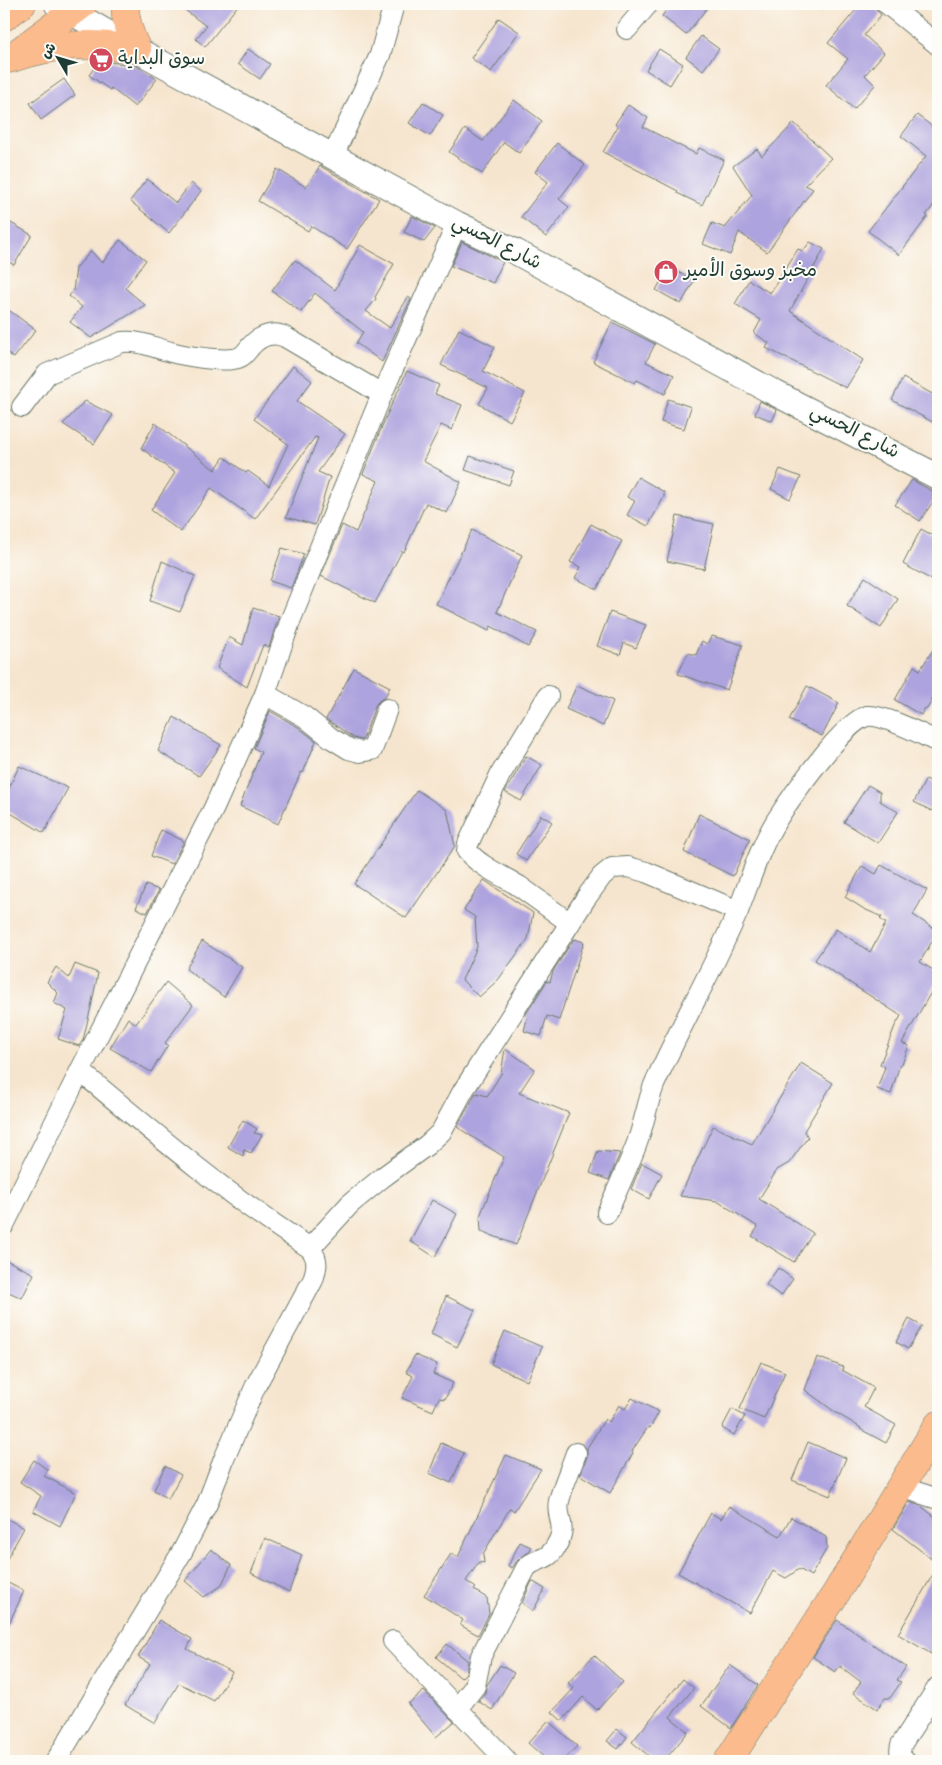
<svg xmlns="http://www.w3.org/2000/svg" width="942" height="1765" viewBox="0 0 942 1765" font-family="'Gochi Hand','Playpen Sans Arabic',sans-serif">
	<rect width="100%" height="100%" fill="#fdfcf7"/>
	<filter id="ink" filterUnits="userSpaceOnUse"><feTurbulence type="fractalNoise" baseFrequency=".02" numOctaves="2"/><feDisplacementMap in="SourceGraphic" scale="10" xChannelSelector="R" yChannelSelector="G"/><feConvolveMatrix kernelMatrix="1 2 1 2 8 2 1 2 1" color-interpolation-filters="sRGB"/></filter>
	<filter id="wash" filterUnits="userSpaceOnUse"><feTurbulence type="fractalNoise" baseFrequency=".0096" numOctaves="4" result="noise"/><feDisplacementMap in="SourceGraphic" scale="20" xChannelSelector="R" yChannelSelector="G"/><feGaussianBlur stdDeviation="1.12" result="paint"/><feColorMatrix in="noise" values="0 0 0 0 0 0 0 0 0 0 0 0 0 0 0 0 0 1.4 0 .05"/><feComposite in="paint" operator="in"/></filter>
	<g filter="url(#wash)">
		<rect width="100%" height="100%" fill="#f6e5ce"/>
		<g id="blocks">
			<g fill="#ada3de">
				<polygon points="177,4 239,4 205,47 196,39 206,26"/>
				<polygon points="671,4 710,4 686,35 662,16"/>
				<polygon points="861,4 875,4 876,9 881,15 864,35 884,53 865,75 875,85 854,109 826,85 848,59 828,43"/>
				<polygon points="499,18 519,32 491,72 471,58"/>
				<polygon points="701,36 719,49 703,70 686,57"/>
				<polygon points="248,49 270,64 260,79 238,64"/>
				<polygon points="659,49 683,64 670,85 646,70"/>
				<polygon points="99,61 135,65 157,79 135,107 111,88 110,90 89,75"/>
				<polygon points="64,79 75,95 41,120 30,103"/>
				<polygon points="514,100 542,121 519,153 504,142 482,174 449,152 465,129 483,141"/>
				<polygon points="423,102 443,115 430,136 409,123"/>
				<polygon points="628,105 648,118 643,127 696,154 699,148 724,160 702,205 677,193 678,191 603,152 618,126 615,124"/>
				<polygon points="917,115 938,131 938,199 926,215 928,216 899,255 868,231 926,156 901,136"/>
				<polygon points="794,123 831,158 805,185 813,189 767,252 739,232 730,255 703,244 712,223 725,228 752,195 733,166 757,149 762,156"/>
				<polygon points="557,143 585,165 559,199 569,207 546,237 521,217 548,182 535,172"/>
				<polygon points="320,166 379,199 347,249 311,226 308,231 258,201 277,169 306,187"/>
				<polygon points="147,179 176,203 191,183 201,191 169,233 130,201"/>
				<polygon points="412,216 435,228 424,242 404,232"/>
				<polygon points="4,219 32,235 14,265 4,259"/>
				<polygon points="120,240 146,260 125,288 145,305 91,338 70,322 82,307 69,296 73,291 76,268 91,251 102,263"/>
				<polygon points="462,242 503,262 493,283 451,266"/>
				<polygon points="810,242 824,249 790,311 863,360 846,388 766,348 769,343 754,333 761,320 735,304 749,280 770,293 798,249 803,251"/>
				<polygon points="360,245 394,264 375,297 376,299 366,311 390,328 408,297 411,299 382,362 356,343 363,332 315,293 301,312 272,291 295,260 335,290"/>
				<polygon points="669,267 694,281 681,304 656,290"/>
				<polygon points="10,311 36,330 14,358 4,350 4,319"/>
				<polygon points="612,322 655,344 646,362 674,375 665,394 637,380 635,383 593,362"/>
				<polygon points="459,329 495,347 483,371 525,393 510,421 479,404 488,388 441,365"/>
				<polygon points="293,366 312,381 297,401 345,434 318,472 330,477 315,525 286,517 318,438 315,437 255,519 211,488 181,532 151,510 175,473 141,448 155,423 215,470 224,457 246,473 248,471 269,486 288,444 254,419"/>
				<polygon points="407,371 439,385 435,394 462,405 452,430 441,425 423,461 461,482 447,513 426,503 404,552 402,551 375,603 321,576 342,525 356,532 378,481 363,474 385,419"/>
				<polygon points="903,378 938,397 938,425 892,400"/>
				<polygon points="668,399 691,407 684,429 661,422"/>
				<polygon points="85,401 113,415 94,444 63,424"/>
				<polygon points="760,401 777,410 772,421 755,414"/>
				<polygon points="470,456 514,471 509,485 465,470"/>
				<polygon points="780,469 801,477 790,499 771,489"/>
				<polygon points="638,477 664,492 664,497 648,526 627,515 635,501 627,497"/>
				<polygon points="912,480 938,494 920,521 895,505"/>
				<polygon points="677,516 714,524 704,569 667,561"/>
				<polygon points="591,524 622,541 597,589 575,578 581,567 570,562"/>
				<polygon points="921,529 938,538 938,568 932,580 903,564"/>
				<polygon points="472,530 522,555 497,612 537,632 528,647 491,626 489,631 436,604"/>
				<polygon points="282,548 304,554 291,588 270,581"/>
				<polygon points="162,561 195,576 180,612 150,601"/>
				<polygon points="865,577 898,599 881,628 847,606"/>
				<polygon points="253,608 279,616 269,647 263,645 247,687 217,668 229,637 243,645"/>
				<polygon points="610,612 646,625 636,648 624,643 620,655 597,646"/>
				<polygon points="712,636 743,645 727,690 678,674 688,653 696,655 702,641 707,644"/>
				<polygon points="938,642 938,689 927,709 925,708 921,715 895,700 914,666 920,670"/>
				<polygon points="354,668 390,687 385,697 380,700 376,704 363,739 361,740 354,738 326,719"/>
				<polygon points="577,685 613,701 603,726 566,709"/>
				<polygon points="807,686 839,703 822,736 789,720"/>
				<polygon points="270,711 298,727 316,741 303,773 301,772 278,824 240,806 261,752 254,748"/>
				<polygon points="174,717 221,745 199,776 158,751"/>
				<polygon points="526,756 542,765 521,801 505,792"/>
				<polygon points="19,766 68,788 44,833 4,809 4,799"/>
				<polygon points="926,779 938,785 938,798 932,811 914,802"/>
				<polygon points="868,785 880,792 880,801 898,812 878,843 844,822"/>
				<polygon points="417,790 447,810 455,846 406,918 354,884"/>
				<polygon points="699,814 750,839 733,876 684,852"/>
				<polygon points="541,815 552,822 526,861 516,854"/>
				<polygon points="161,830 184,841 172,864 151,856"/>
				<polygon points="881,865 927,890 913,915 938,931 920,962 938,973 938,980 902,1043 909,1046 902,1064 900,1064 891,1094 877,1089 885,1067 880,1064 895,1026 901,1016 815,960 836,929 870,952 886,923 880,919 882,917 864,909 845,897 862,866 876,874"/>
				<polygon points="484,880 533,913 528,939 498,980 479,997 462,980 477,947 475,917 464,910"/>
				<polygon points="146,885 159,890 147,913 136,908"/>
				<polygon points="574,939 584,942 559,1020 547,1016 541,1036 524,1031 527,1019 526,1014 547,981 550,982 553,971"/>
				<polygon points="202,941 242,967 224,997 186,969"/>
				<polygon points="75,964 98,973 91,1007 83,1040 79,1046 58,1039 67,1010 54,1003 58,993 47,982 56,967 69,978"/>
				<polygon points="166,982 193,1005 165,1043 168,1045 151,1072 110,1048 128,1018 136,1024"/>
				<polygon points="505,1049 535,1069 519,1093 569,1113 516,1245 481,1231 480,1216 504,1157 457,1127 476,1093 487,1096 501,1074"/>
				<polygon points="801,1063 833,1083 804,1131 808,1137 789,1163 777,1170 759,1199 813,1233 794,1262 752,1236 758,1227 717,1201 680,1196 713,1126 752,1144"/>
				<polygon points="243,1120 257,1129 254,1133 262,1135 251,1153 244,1150 243,1156 228,1147"/>
				<polygon points="598,1151 620,1153 609,1180 590,1173"/>
				<polygon points="642,1163 662,1174 649,1199 631,1189"/>
				<polygon points="432,1200 457,1214 435,1257 410,1241"/>
				<polygon points="4,1259 34,1274 22,1298 4,1290"/>
				<polygon points="778,1268 793,1279 781,1296 766,1285"/>
				<polygon points="446,1296 475,1310 457,1347 431,1334"/>
				<polygon points="909,1319 922,1326 908,1349 896,1342"/>
				<polygon points="505,1331 542,1347 527,1381 491,1364"/>
				<polygon points="415,1355 437,1364 433,1374 453,1383 445,1399 439,1398 433,1411 402,1398 413,1376 406,1372"/>
				<polygon points="817,1357 843,1367 842,1370 874,1388 864,1407 896,1425 886,1443 860,1429 861,1428 835,1412 805,1390"/>
				<polygon points="761,1362 785,1372 764,1419 740,1409"/>
				<polygon points="632,1398 659,1412 650,1428 648,1427 632,1451 633,1453 610,1493 580,1475 587,1457 587,1448 605,1419 609,1422 619,1405 625,1409"/>
				<polygon points="732,1409 745,1416 734,1435 722,1428"/>
				<polygon points="808,1442 846,1458 830,1496 792,1480"/>
				<polygon points="441,1443 464,1453 451,1483 429,1473"/>
				<polygon points="506,1455 541,1469 514,1511 510,1508 483,1554 484,1563 479,1562 466,1581 476,1588 474,1590 487,1598 489,1614 478,1635 460,1625 463,1620 424,1595 451,1554 458,1557"/>
				<polygon points="34,1460 48,1470 44,1476 76,1493 60,1526 33,1511 41,1496 20,1482"/>
				<polygon points="165,1466 181,1475 168,1499 154,1490"/>
				<polygon points="909,1502 921,1506 938,1519 938,1564 893,1529"/>
				<polygon points="729,1506 780,1536 791,1517 826,1537 827,1548 811,1576 799,1569 786,1578 773,1571 750,1613 678,1573 711,1513 721,1519"/>
				<polygon points="4,1517 24,1528 4,1564"/>
				<polygon points="265,1538 302,1555 289,1592 251,1573"/>
				<polygon points="520,1542 531,1547 530,1551 518,1560 512,1568 508,1566"/>
				<polygon points="211,1549 231,1565 221,1586 204,1597 185,1581"/>
				<polygon points="938,1566 938,1658 898,1634"/>
				<polygon points="4,1581 24,1591 4,1634"/>
				<polygon points="532,1581 545,1589 533,1611 522,1603"/>
				<polygon points="159,1620 192,1639 187,1649 232,1672 214,1701 179,1683 155,1723 125,1705 150,1664 138,1657"/>
				<polygon points="837,1620 906,1667 897,1680 901,1682 890,1698 885,1698 877,1709 853,1693 861,1682 840,1666 835,1672 813,1657"/>
				<polygon points="447,1644 468,1661 466,1673 461,1678 436,1657"/>
				<polygon points="594,1655 623,1682 597,1710 583,1697 562,1721 552,1712 574,1688 568,1683"/>
				<polygon points="500,1665 514,1673 492,1710 478,1701 485,1693 487,1685"/>
				<polygon points="730,1665 758,1685 731,1728 701,1706"/>
				<polygon points="683,1679 694,1688 670,1717 688,1732 664,1761 655,1761 632,1742"/>
				<polygon points="424,1691 454,1722 436,1737 408,1704"/>
				<polygon points="548,1721 577,1746 563,1761 548,1761 528,1743"/>
				<polygon points="617,1729 627,1737 618,1749 607,1741"/>
			</g>
		</g>
	</g>
	<g filter="url(#ink)">
		<use href="#blocks" fill-opacity="0" stroke="#6a786a" stroke-width="1"/>
		<g fill="none" stroke-linecap="round" stroke-linejoin="round">
			<defs>
				<g id="minor">
					<polyline points="887,4 938,45"/>
					<polyline points="627,29 648,4"/>
					<polyline points="333,156 380,55 394,4"/>
					<path d="M 22,407 L 47,374 L 122,342 C 140,340 154,348 171,352 C 185,356 219,361 233,359 C 243,358 245,353 251,346 C 260,336 273,331 285,337 L 382,394"/>
					<polyline points="265,694 305,717 331,738 349,749 360,752 372,750 387,709"/>
					<path d="M 548,696 L 500,775 L 468,844 L 467,851 C 481,867 501,875 519,886 C 536,898 553,911 570,923"/>
					<path d="M 607,1213 C 617,1190 628,1167 637,1143 C 644,1124 647,1104 654,1085 C 680,1026 713,970 738,911 C 750,881 759,849 776,821 C 790,799 844,721 867,716 C 883,714 923,735 938,742"/>
					<polyline points="4,1225 80,1071 214,808 265,694 291,619 382,394 457,224"/>
					<polyline points="310,1248 350,1204 383,1177 427,1145 441,1132 463,1091 586,898 602,876 612,868 628,867 646,872 738,911"/>
					<polyline points="901,1487 938,1499"/>
					<polyline points="393,1641 507,1761"/>
					<path d="M 457,1709 L 475,1686 L 481,1656 L 526,1568 C 535,1557 547,1563 556,1546 C 569,1525 555,1518 559,1501 C 563,1485 571,1468 576,1453"/>
					<path d="M 56,1761 L 182,1552 L 207,1504 L 224,1459 L 256,1385 L 313,1280 C 317,1267 319,1260 310,1248 C 228,1196 154,1133 80,1071"/>
					<path d="M 905,1761 C 900,1757 899,1753 901,1745 L 938,1687"/>
				</g>
				<polyline id="tertiary" points="57,4 137,50 457,224 516,252 771,391 938,477"/>
				<polyline id="primary" points="728,1761 838,1590 938,1425"/>
				<g id="trunk">
					<path d="M 125,4 C 125,21 129,34 137,50"/>
					<polyline points="4,17 22,4"/>
					<polyline points="21,50 83,4"/>
					<path d="M 9,59 C 54,44 90,41 137,50"/>
				</g>
			</defs>
			<use href="#minor" stroke="#6a786a" stroke-width="22"/>
			<use href="#tertiary" stroke="#6a786a" stroke-width="27"/>
			<use href="#primary" stroke="#6a786a" stroke-width="29"/>
			<use href="#trunk" stroke="#6a786a" stroke-width="29"/>
			<use href="#minor" stroke="#fff" stroke-width="20"/>
			<use href="#tertiary" stroke="#fff" stroke-width="25"/>
			<use href="#primary" stroke="#fbbb8d" stroke-width="28"/>
			<use href="#trunk" stroke="#fbbb8d" stroke-width="28"/>
		</g>
	</g>
	<defs>
		<symbol id="supermarket-disc" viewBox="-11 -11 22 22"><circle r="9.5" fill="#d1495b" stroke="#fdfcf7"/><path d="M-6-5.5h2.5l.6 2H6L4.5 2H-2.5L-4.4-4H-6ZM-1.5 3.2a1.3 1.3 0 1 0 .1 0ZM3 3.2a1.3 1.3 0 1 0 .1 0Z" fill="#fff"/></symbol>
		<symbol id="shop-disc" viewBox="-11 -11 22 22"><circle r="9.5" fill="#d1495b" stroke="#fdfcf7"/><path d="M-5-2.5h2.3a2.7 3.5 0 0 1 5.4 0H5L5.5 6h-11ZM-1.5-2.5h3a1.5 2.3 0 0 0-3 0Z" fill="#fff"/></symbol>
	</defs>
	<g fill-rule="evenodd">
		<use href="#supermarket-disc" x="87" y="46" width="28" height="28"/>
		<use href="#shop-disc" x="652" y="258" width="28" height="28"/>
	</g>
	<g text-anchor="middle" dominant-baseline="central" stroke-width="4" stroke-linejoin="round" paint-order="stroke">
		<g font-size="19" fill="#1f3d34" stroke="#fdfcf7" text-anchor="start">
			<text x="118" y="60">سوق البداية</text>
			<text x="684" y="272">مخبز وسوق الأمير</text>
		</g>
		<g font-size="19" fill="#1f3d34" stroke="#fdfcf7">
			<text transform="translate(496 244) rotate(27)">شارع الحسي</text>
			<text transform="translate(854 433) rotate(27)">شارع الحسي</text>
		</g>
	</g>
	<rect width="942" height="1765" fill="none" stroke="#fdfcf7" stroke-width="20"/>
	<g transform="translate(58 58) rotate(308)" stroke="#fdfcf7" stroke-width="4" paint-order="stroke">
	<path d="M0-4L9 19L0 12L-9 19Z" fill="#1f3d34"/>
	<text y="-8" font-size="14" font-weight="bold" text-anchor="middle" fill="#1f3d34">ش</text>
	</g>
</svg>
